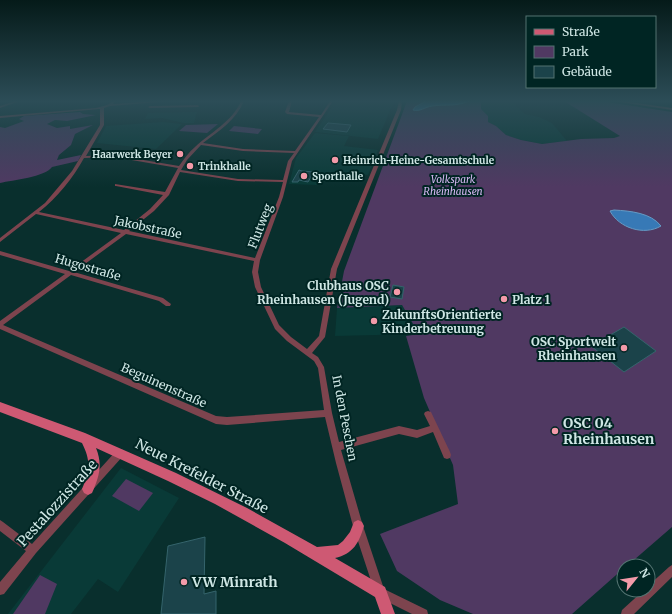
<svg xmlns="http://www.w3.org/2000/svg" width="672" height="614" viewBox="0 0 672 614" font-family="Merriweather,serif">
	<rect width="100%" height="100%" fill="#092f2d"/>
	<g fill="#093a37">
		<polygon points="336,101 394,101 378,139 315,132"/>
		<polygon points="482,102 513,103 518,105 515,105 525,114 539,117 552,123 567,141 542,144 521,140 506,135 496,126 488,122 481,109"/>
		<polygon points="197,112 194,123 184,123 162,118 145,119 148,113"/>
		<polygon points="163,122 182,124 156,149 97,143 106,126"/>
		<polygon points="315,133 349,136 344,146 378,150 368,175 342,172 323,175 318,185 289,184 296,158"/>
		<polygon points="402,305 419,334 335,336 337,308"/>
		<polygon points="121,468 179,498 118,592 98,579 71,614 8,614"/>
	</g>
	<g fill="#503962">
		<polygon points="407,101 481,101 481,109 488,116 488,122 496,126 506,135 521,140 542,144 581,139 614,138 620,136 564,101 601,101 672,112 672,527 627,566 624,566 624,568 572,614 473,614 440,600 397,571 380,534 458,504 453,465 424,398 406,336 419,334 402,305 337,308 344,271"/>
		<path d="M 80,112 L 83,114 L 96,115 L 67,121 L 55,120 L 47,124 L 57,128 L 70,126 L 70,129 L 93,125 L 75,134 L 71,145 L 59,155 L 57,160 L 81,155 L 78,161 L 52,167 C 45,177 13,180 0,183 L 0,127 L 5,128 L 24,121 L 19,119 L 24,116 Z"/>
		<polygon points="218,124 207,133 179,131 186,125"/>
		<polygon points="234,126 262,129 258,134 229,131"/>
		<polygon points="126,479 153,493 139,511 112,496"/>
		<polygon points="40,575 57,584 45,614 13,614"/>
	</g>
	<g fill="#3779b6" stroke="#659ac4">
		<path d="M 426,101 L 469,101 C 455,107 446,104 432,106 C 425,107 420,112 413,110 L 415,107 Z"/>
		<path d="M 614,210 C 631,211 651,213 661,226 C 644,236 619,228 610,211 Z"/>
	</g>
	<g fill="#1b434a" stroke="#35646c">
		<polygon points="328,123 351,125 347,132 323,129"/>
		<polygon points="299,170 302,171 314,172 308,182 299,180 298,182 292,182"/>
		<polygon points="393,285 404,287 402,299 390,297"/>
		<polygon points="624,327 656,351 624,372 591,346"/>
		<polygon points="205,537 204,594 216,591 216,614 161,614 168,546"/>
	</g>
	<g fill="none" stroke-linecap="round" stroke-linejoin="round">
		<g fill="#7d444e" fill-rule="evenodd">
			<polygon points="15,101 20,101 0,108 0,106"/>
			<path d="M 113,101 L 116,101 L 113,104 L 152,101 L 172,101 L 110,106 L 104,108 L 104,125 L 86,156 L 114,155 L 179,166 C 184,159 189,152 195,147 C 211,132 232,122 241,101 L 244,101 C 236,120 219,131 203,143 L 243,149 L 295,151 L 319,117 L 287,114 L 285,112 L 289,101 L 292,101 L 289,112 L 321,115 L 330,101 L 333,101 L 292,161 L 283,197 L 260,260 L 258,272 L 261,287 L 279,325 L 291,337 L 307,349 L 319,336 L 331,269 L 397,110 L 399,101 L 402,101 L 401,110 L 337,269 L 325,337 L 312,353 L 318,357 L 324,367 L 332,413 L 339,442 L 399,426 L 417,430 L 430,426 L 424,414 L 425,412 L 428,411 L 431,412 L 450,452 L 451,455 L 450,458 L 447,459 L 444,458 L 433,432 L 417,438 L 399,434 L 341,450 L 363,526 L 384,589 L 427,610 L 428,614 L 412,614 L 376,596 L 353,526 L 336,463 L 325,417 L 227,425 L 216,424 L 0,329 L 0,321 L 65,274 L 0,255 L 0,251 L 69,271 L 121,233 L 36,214 L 0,242 L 0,238 L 45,203 L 72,171 L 100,125 L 100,109 L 0,118 L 0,116 L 96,108 L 107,105 ZM 201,145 L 243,151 L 294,153 L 288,161 L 283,180 L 238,179 L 181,170 L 187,160 ZM 114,157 L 178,168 L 165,192 L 115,184 L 115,186 L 116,186 L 163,195 L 150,209 L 124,230 L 39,212 C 57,198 73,178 84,158 ZM 180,172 L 238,181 L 283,182 L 279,197 L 255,258 L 129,231 L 154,211 L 169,195 ZM 126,234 L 254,261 L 252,272 L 255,287 L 275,329 L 287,341 L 314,361 L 318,368 L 324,410 L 227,417 L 216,416 L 3,325 L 71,275 L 159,301 L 166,306 L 170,306 L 171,304 L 163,298 L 74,272 Z"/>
			<polygon points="613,101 623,101 672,108 672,110"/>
			<polygon points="198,105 199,107 150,108 148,107 150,106"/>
			<polygon points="120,449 123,450 124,453 123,456 36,553 4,594 0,595 0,582 26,551 0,531 0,520 3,522 32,544 117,450"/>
			<polygon points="672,565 672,577 634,614 621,614 622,610 644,590 648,590 648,586 669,567"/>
		</g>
		<path fill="#ce5973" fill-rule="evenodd" d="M 0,402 L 85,433 L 176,473 L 247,508 L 317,547 L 338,545 L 343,541 L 350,532 L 354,522 L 358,520 L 362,522 L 364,526 C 359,543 353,554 335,558 L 385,587 L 395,614 L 381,614 L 375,597 L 285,543 L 215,504 L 168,481 L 96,448 C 103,465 99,477 92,493 L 88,495 L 84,493 L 82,489 C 90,470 91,461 82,443 L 0,412 Z"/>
	</g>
	<linearGradient id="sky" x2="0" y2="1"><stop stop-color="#051a19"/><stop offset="0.54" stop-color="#2c4d57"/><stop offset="1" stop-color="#2c4d57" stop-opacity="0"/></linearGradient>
	<rect width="672" height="187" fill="url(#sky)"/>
	<g fill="#f39aa9" stroke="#002523" stroke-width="1.5">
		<circle cx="180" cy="154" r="4"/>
		<circle cx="335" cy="160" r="4"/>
		<circle cx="190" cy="166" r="4"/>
		<circle cx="304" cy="176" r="4"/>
		<circle cx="397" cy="292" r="4"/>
		<circle cx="504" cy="299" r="4"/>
		<circle cx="374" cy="321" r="4"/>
		<circle cx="624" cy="348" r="4"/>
		<circle cx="555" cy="431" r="4"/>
		<circle cx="184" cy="582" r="4"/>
	</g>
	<g text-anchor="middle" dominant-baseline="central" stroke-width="4" stroke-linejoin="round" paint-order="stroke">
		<g font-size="10" font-weight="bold" fill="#cfe7e5" stroke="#002523" text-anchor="start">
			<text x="172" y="154" text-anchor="end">Haarwerk Beyer</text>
			<text x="343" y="160">Heinrich-Heine-Gesamtschule</text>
			<text x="198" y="166">Trinkhalle</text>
			<text x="312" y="176">Sporthalle</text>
		</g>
		<g font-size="10" font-style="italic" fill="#d7b8f3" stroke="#002523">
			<text x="453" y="179">Volkspark<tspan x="453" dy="12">Rheinhausen</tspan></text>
		</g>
		<g font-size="12" fill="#cfe7e5" stroke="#002523">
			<text transform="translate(260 226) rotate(-69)">Flutweg</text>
			<text transform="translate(148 227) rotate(12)">Jakobstraße</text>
			<text transform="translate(88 267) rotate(16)">Hugostraße</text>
			<text transform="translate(164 385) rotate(24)">Beguinenstraße</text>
			<text transform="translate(345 418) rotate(79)">In den Peschen</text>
		</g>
		<g font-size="12" font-weight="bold" fill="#cfe7e5" stroke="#002523" text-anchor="end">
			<text x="389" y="285">Clubhaus OSC<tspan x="389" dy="14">Rheinhausen (Jugend)</tspan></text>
			<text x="512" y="299" text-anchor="start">Platz 1</text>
			<text x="382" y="314" text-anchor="start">ZukunftsOrientierte<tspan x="382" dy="14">Kinderbetreuung</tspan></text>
			<text x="616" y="341">OSC Sportwelt<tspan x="616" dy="14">Rheinhausen</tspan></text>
		</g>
		<g font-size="14" font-weight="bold" fill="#cfe7e5" stroke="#002523" text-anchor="start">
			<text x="563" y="423">OSC 04<tspan x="563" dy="16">Rheinhausen</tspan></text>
			<text x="192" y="582">VW Minrath</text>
		</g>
		<g font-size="14" fill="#cfe7e5" stroke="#002523">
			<text transform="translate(202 476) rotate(27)">Neue Krefelder Straße</text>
			<text transform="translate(57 503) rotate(-48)">Pestalozzistraße</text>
		</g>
	</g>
	<rect x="526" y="16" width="130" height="72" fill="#002523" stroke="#537371"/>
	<rect x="534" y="29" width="20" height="6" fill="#ce5973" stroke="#537371"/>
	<text x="562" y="36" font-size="12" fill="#cfe7e5">Straße</text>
	<rect x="534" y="46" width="20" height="12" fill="#503962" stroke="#537371"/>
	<text x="562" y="56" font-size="12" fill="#cfe7e5">Park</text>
	<rect x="534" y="66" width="20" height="12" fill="#1b434a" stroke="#537371"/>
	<text x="562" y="76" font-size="12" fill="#cfe7e5">Gebäude</text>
	<g transform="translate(636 578) rotate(60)"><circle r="19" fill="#002523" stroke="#537371"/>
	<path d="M0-3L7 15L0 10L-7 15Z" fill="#f39aa9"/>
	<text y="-6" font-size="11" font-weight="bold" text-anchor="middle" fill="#cfe7e5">N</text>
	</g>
</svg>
